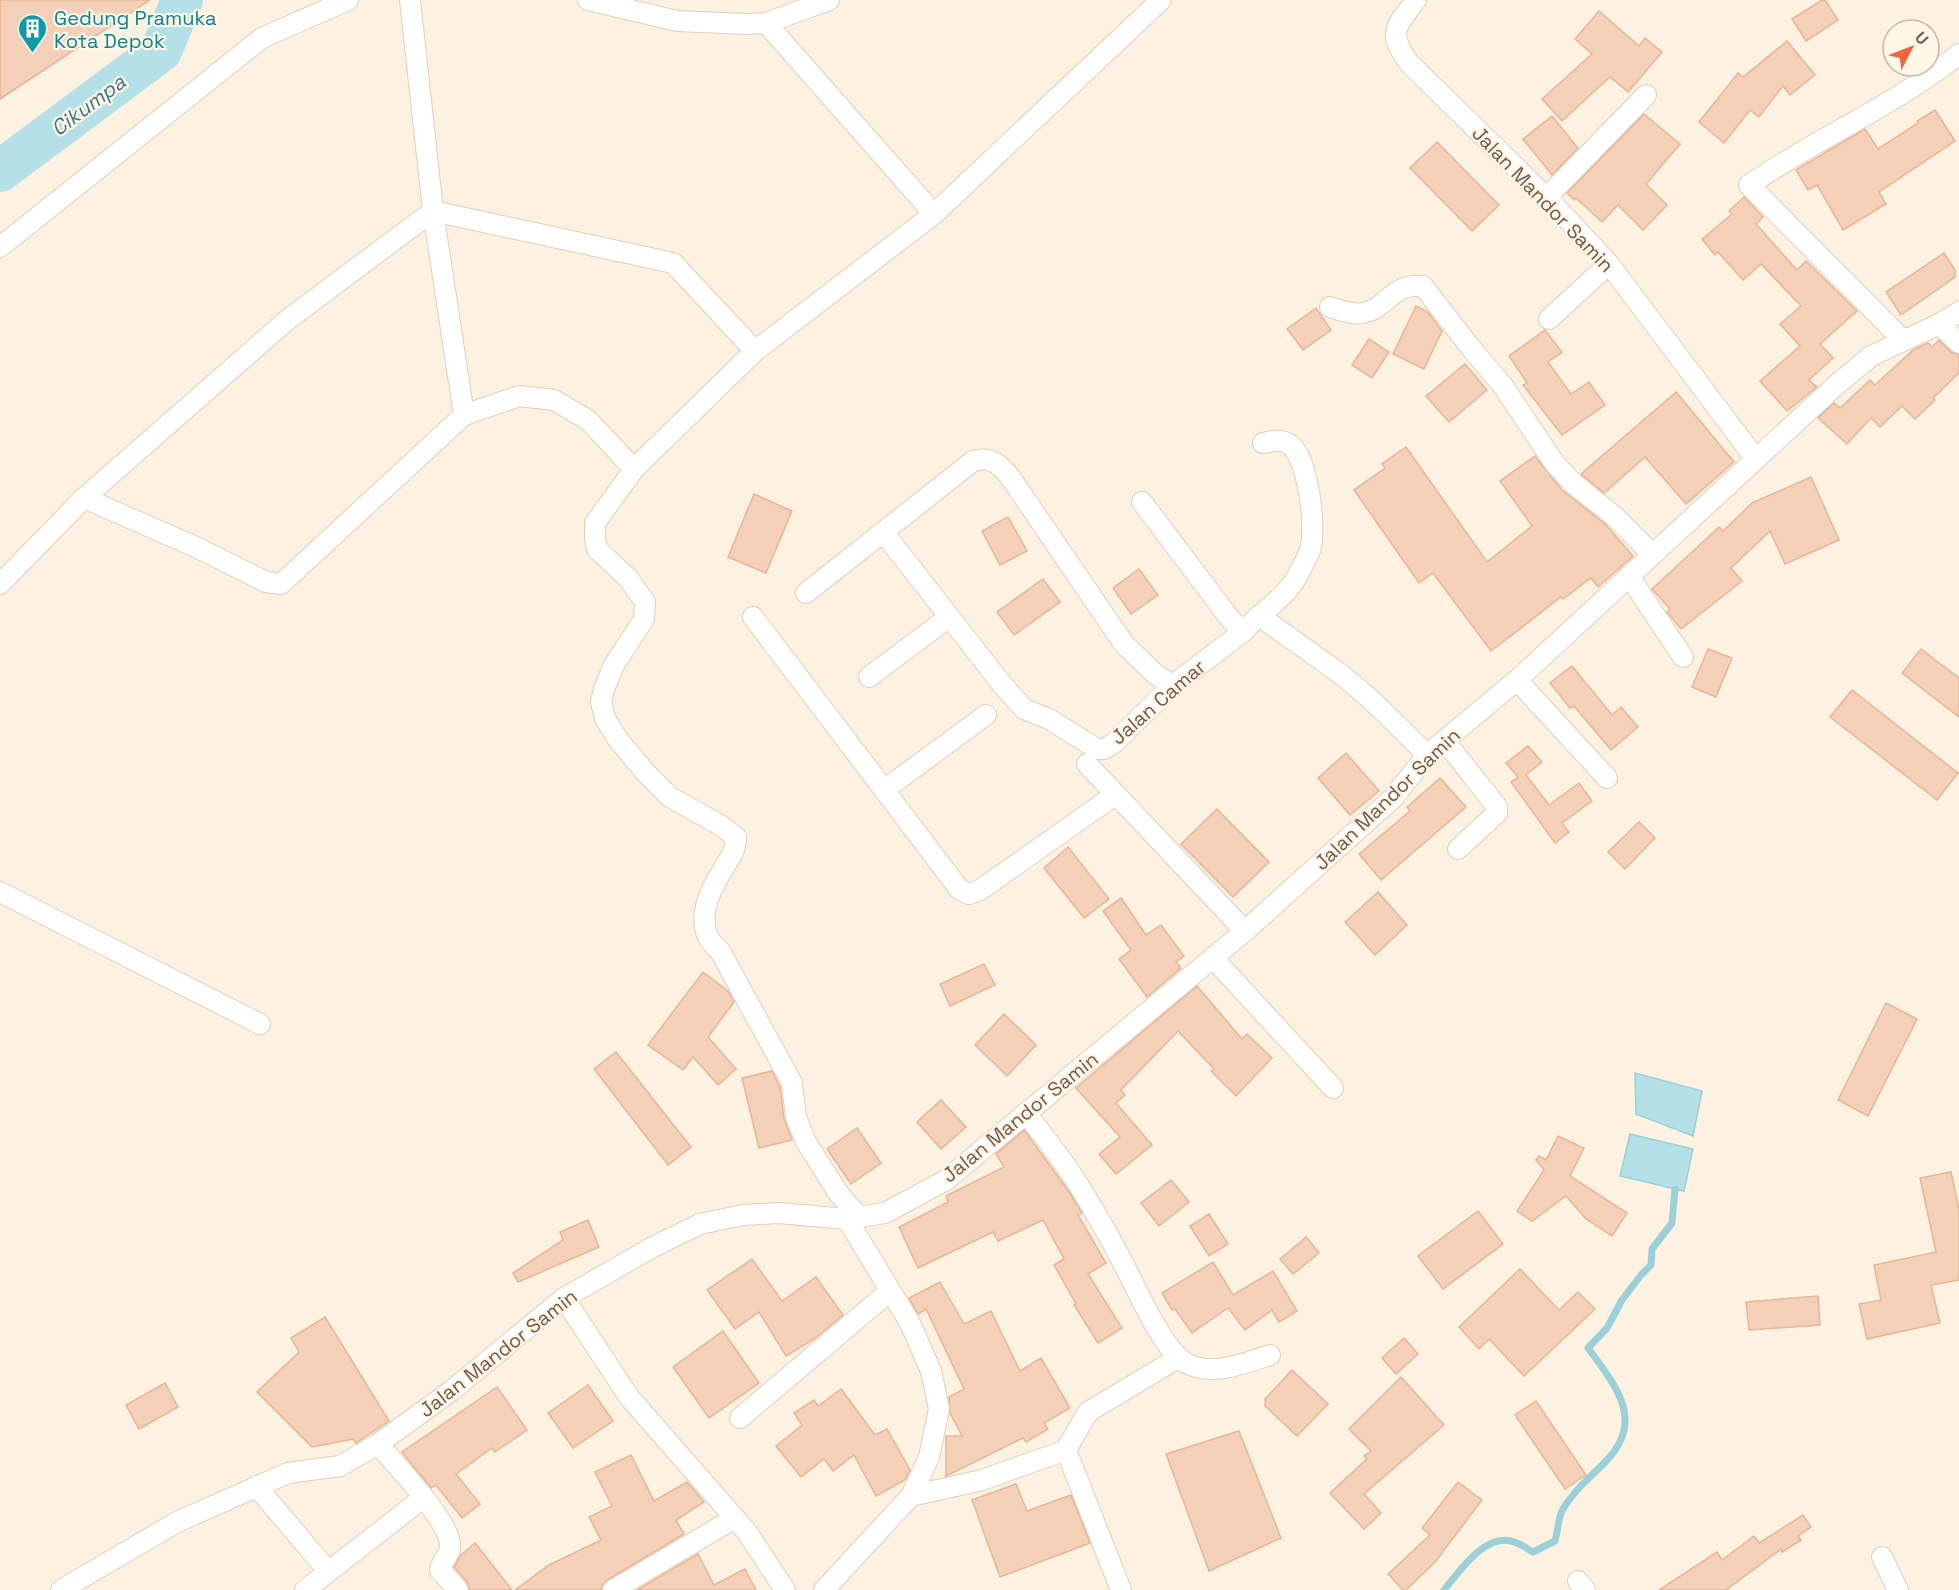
<svg xmlns="http://www.w3.org/2000/svg" width="1959" height="1590" viewBox="0 0 1959 1590" font-family="'Space Grotesk',sans-serif">
	<rect width="100%" height="100%" fill="#fdf2e1"/>
	<g fill="#b5e0e7" stroke="#9bd0d9" stroke-width="1.5">
		<polygon points="1635,1073 1702,1091 1693,1136 1636,1114"/>
		<polygon points="1630,1134 1693,1149 1684,1191 1620,1176"/>
	</g>
	<g fill="none" stroke-linecap="round" stroke-linejoin="round">
		<path stroke="#9bd0d9" stroke-width="7" d="M 1444,1590 C 1459,1572 1484,1534 1511,1541 C 1518,1542 1526,1548 1533,1552 L 1555,1541 C 1558,1531 1558,1517 1563,1509 C 1574,1490 1591,1477 1606,1461 C 1646,1420 1615,1385 1588,1348 L 1607,1328 L 1622,1300 L 1641,1275 L 1651,1265 L 1652,1249 L 1672,1223 L 1675,1189"/>
		<polyline stroke="#b5e0e7" stroke-width="42" points="0,171 161,51 182,0"/>
	</g>
	<g fill="#f4d0b8" stroke="#e7b697" stroke-width="1.5">
		<polygon points="0,0 150,0 0,99"/>
		<polygon points="1822,0 1825,0 1838,20 1806,41 1792,19"/>
		<polygon points="1599,11 1639,46 1645,38 1662,52 1628,92 1610,77 1562,121 1542,99 1592,54 1575,39"/>
		<polygon points="1787,41 1815,75 1790,95 1783,86 1759,117 1750,110 1724,143 1699,122 1738,73 1743,77"/>
		<polygon points="1935,110 1955,141 1879,192 1886,204 1843,230 1817,185 1808,190 1796,170 1865,129 1878,149 1918,123 1917,121"/>
		<polygon points="1644,114 1680,144 1646,184 1667,205 1643,230 1618,205 1602,222 1576,198 1574,200 1567,193"/>
		<polygon points="1552,116 1578,148 1552,175 1523,139"/>
		<polygon points="1437,142 1499,205 1472,231 1410,168"/>
		<polygon points="1744,197 1763,217 1756,224 1797,270 1806,261 1857,311 1820,344 1833,358 1809,380 1817,387 1787,411 1760,381 1800,346 1780,324 1801,306 1761,264 1743,280 1718,252 1715,255 1702,239 1732,214 1729,211"/>
		<polygon points="1944,253 1955,270 1955,277 1901,315 1886,292"/>
		<polygon points="1416,306 1428,312 1442,331 1424,369 1393,354"/>
		<polygon points="1316,308 1331,330 1303,350 1287,329"/>
		<polygon points="1545,330 1562,352 1548,362 1571,394 1589,382 1605,405 1562,435 1523,385 1527,383 1509,356"/>
		<polygon points="1369,339 1389,352 1372,378 1352,365"/>
		<polygon points="1939,340 1951,352 1959,355 1959,373 1933,398 1935,400 1915,419 1902,406 1880,427 1871,418 1847,444 1818,418 1834,403 1840,408 1870,380 1875,385 1913,350 1928,343 1932,347"/>
		<polygon points="1465,364 1487,390 1449,422 1426,396"/>
		<polygon points="1676,392 1734,462 1686,504 1645,457 1604,493 1581,474"/>
		<polygon points="1406,447 1487,562 1532,526 1500,481 1535,456 1562,490 1605,524 1633,556 1598,587 1591,578 1563,599 1561,597 1491,651 1433,573 1419,583 1354,490 1385,468 1382,464"/>
		<polygon points="1811,477 1839,540 1785,564 1770,531 1731,568 1742,581 1681,629 1667,612 1670,609 1652,589 1719,527 1723,531 1752,503"/>
		<polygon points="754,494 792,511 766,573 728,557"/>
		<polygon points="1008,517 1027,551 1000,565 982,531"/>
		<polygon points="1139,569 1158,595 1131,614 1113,588"/>
		<polygon points="1043,579 1060,602 1014,635 997,612"/>
		<polygon points="1708,649 1732,658 1716,697 1692,687"/>
		<polygon points="1921,649 1959,678 1959,717 1902,673"/>
		<polygon points="1572,666 1612,715 1621,707 1638,727 1611,750 1574,706 1570,708 1550,683"/>
		<polygon points="1852,690 1958,773 1937,800 1830,717"/>
		<polygon points="1528,746 1542,762 1526,775 1549,805 1579,783 1592,801 1562,823 1569,832 1555,843 1511,782 1518,777 1506,763"/>
		<polygon points="1346,753 1379,791 1350,815 1318,778"/>
		<polygon points="1440,778 1466,807 1381,880 1359,854 1410,811 1407,807"/>
		<polygon points="1217,809 1269,862 1233,897 1181,844"/>
		<polygon points="1639,822 1655,838 1625,869 1608,852"/>
		<polygon points="1068,847 1109,899 1084,918 1044,868"/>
		<polygon points="1378,892 1407,925 1375,955 1345,922"/>
		<polygon points="1121,898 1146,935 1161,925 1184,956 1176,962 1181,968 1147,997 1119,959 1131,950 1103,911"/>
		<polygon points="984,964 995,985 950,1006 940,984"/>
		<polygon points="703,972 728,991 734,1002 708,1037 736,1069 718,1085 693,1057 683,1070 648,1045"/>
		<polygon points="1197,986 1242,1039 1247,1034 1272,1058 1236,1096 1211,1071 1214,1069 1178,1031 1121,1090 1125,1095 1116,1103 1152,1145 1116,1174 1099,1154 1120,1137 1076,1088"/>
		<polygon points="1886,1003 1917,1019 1868,1116 1838,1100"/>
		<polygon points="1004,1014 1036,1045 1007,1076 975,1045"/>
		<polygon points="616,1052 691,1147 668,1165 594,1069"/>
		<polygon points="772,1071 780,1087 784,1119 792,1140 759,1148 742,1078"/>
		<polygon points="941,1100 966,1127 941,1149 917,1122"/>
		<polygon points="857,1128 881,1163 851,1184 827,1149"/>
		<polygon points="1024,1130 1070,1193 1082,1213 1078,1215 1106,1263 1088,1274 1122,1328 1098,1343 1074,1305 1076,1304 1054,1265 1064,1259 1043,1220 998,1241 993,1232 918,1268 899,1227 948,1202 946,1196 1004,1167 996,1154"/>
		<polygon points="1558,1136 1584,1148 1570,1176 1627,1213 1612,1236 1586,1219 1566,1196 1532,1221 1517,1211 1544,1170 1536,1160 1539,1156 1546,1160"/>
		<polygon points="1951,1172 1959,1209 1959,1280 1931,1285 1940,1323 1867,1339 1859,1304 1881,1300 1874,1265 1936,1252 1920,1178"/>
		<polygon points="1171,1180 1189,1202 1159,1226 1141,1203"/>
		<polygon points="1478,1211 1503,1244 1443,1289 1418,1256"/>
		<polygon points="1209,1214 1228,1244 1209,1256 1190,1226"/>
		<polygon points="588,1220 599,1247 518,1282 513,1273 563,1240 560,1232"/>
		<polygon points="1306,1237 1319,1253 1293,1274 1280,1259"/>
		<polygon points="752,1259 782,1301 816,1277 843,1315 814,1339 786,1356 759,1312 735,1329 707,1290"/>
		<polygon points="1213,1262 1233,1295 1273,1271 1297,1311 1279,1322 1272,1310 1245,1330 1228,1308 1192,1333 1175,1309 1172,1310 1162,1293"/>
		<polygon points="1520,1269 1559,1310 1578,1292 1595,1309 1524,1376 1489,1339 1479,1349 1459,1327"/>
		<polygon points="940,1282 964,1324 991,1311 1020,1371 1041,1358 1070,1408 1044,1423 1048,1429 1026,1442 1023,1438 946,1476 946,1436 962,1436 950,1413 949,1397 964,1389 926,1309 918,1314 909,1298"/>
		<polygon points="1818,1296 1820,1325 1749,1330 1746,1302"/>
		<polygon points="325,1317 389,1421 356,1443 353,1439 312,1447 257,1392 299,1352 291,1338"/>
		<polygon points="723,1331 759,1383 709,1418 673,1367"/>
		<polygon points="1404,1338 1418,1354 1396,1374 1382,1358"/>
		<polygon points="1292,1370 1328,1404 1297,1436 1265,1406 1265,1399"/>
		<polygon points="1401,1377 1444,1425 1364,1494 1381,1513 1364,1529 1330,1493 1367,1459 1364,1456 1371,1451 1349,1429"/>
		<polygon points="165,1383 178,1407 139,1429 126,1405"/>
		<polygon points="588,1385 613,1421 573,1448 548,1413"/>
		<polygon points="497,1387 527,1430 495,1452 492,1448 456,1474 480,1504 462,1518 436,1485 431,1488 402,1452"/>
		<polygon points="841,1389 875,1435 887,1429 910,1470 905,1480 876,1496 854,1455 833,1471 824,1459 801,1477 776,1446 802,1425 794,1413 814,1400 818,1406"/>
		<polygon points="1536,1401 1586,1475 1565,1489 1515,1415"/>
		<polygon points="1239,1431 1281,1538 1209,1571 1166,1454"/>
		<polygon points="631,1455 654,1501 687,1482 704,1502 676,1520 684,1534 607,1580 602,1585 601,1590 515,1590 549,1565 601,1540 589,1517 612,1506 595,1472"/>
		<polygon points="1458,1482 1482,1500 1435,1562 1406,1590 1403,1590 1388,1574 1430,1535 1422,1528"/>
		<polygon points="1016,1484 1027,1511 1071,1495 1090,1543 1000,1577 972,1500"/>
		<polygon points="1803,1515 1811,1527 1798,1536 1801,1540 1782,1552 1781,1549 1726,1590 1659,1590 1717,1552 1722,1560 1754,1536 1759,1543"/>
		<polygon points="475,1543 512,1590 470,1590 467,1582 454,1567 461,1555"/>
		<polygon points="698,1554 714,1585 745,1569 756,1590 637,1590"/>
	</g>
	<g fill="none" stroke-linecap="round" stroke-linejoin="round">
		<defs>
			<g id="minor">
				<polyline points="410,0 433,211 464,415"/>
				<polyline points="588,0 677,21 747,24 766,23 829,0"/>
				<path d="M 1416,0 C 1395,28 1387,32 1409,63 L 1556,207 L 1609,264 L 1755,458"/>
				<polyline points="766,23 934,214"/>
				<polyline points="1546,198 1646,95"/>
				<polyline points="0,247 262,38 348,0"/>
				<path d="M 1330,307 C 1340,310 1353,315 1363,313 C 1388,308 1391,283 1423,286 L 1471,348 L 1503,386 L 1555,464 L 1574,484 L 1613,515 L 1652,554"/>
				<polyline points="1549,319 1609,264"/>
				<polyline points="1939,324 1959,343"/>
				<path d="M 1903,340 L 1749,185 C 1817,138 1894,106 1959,54"/>
				<polyline points="84,498 198,548 266,582 281,584 464,415 519,396 554,400 588,420 634,469"/>
				<polyline points="1142,502 1231,620 1244,631"/>
				<path d="M 884,533 L 1001,683 L 1024,709 L 1049,719 L 1097,749 L 1104,749 L 1114,743 L 1173,685 L 1244,631 C 1261,611 1285,599 1298,575 C 1302,567 1307,558 1310,550 C 1317,529 1308,456 1289,444 C 1280,439 1273,441 1263,443"/>
				<polyline points="1629,576 1683,657"/>
				<polyline points="0,584 84,498 286,321 433,211 673,263 755,351"/>
				<path d="M 806,593 L 973,461 C 991,456 999,464 1010,477 L 1124,644 L 1156,675 L 1173,685"/>
				<path d="M 1260,616 C 1282,633 1305,648 1328,665 C 1364,690 1396,724 1427,755"/>
				<polyline points="753,617 960,890 969,894 980,890 1115,795"/>
				<polyline points="869,677 949,617"/>
				<polyline points="1517,680 1607,778"/>
				<polyline points="1445,741 1497,807 1497,813 1458,849"/>
				<polyline points="1087,764 1245,931"/>
				<polyline points="884,790 986,715"/>
				<polyline points="0,892 260,1024"/>
				<polyline points="1213,958 1333,1088"/>
				<path d="M 1026,1113 C 1044,1137 1064,1161 1080,1187 C 1095,1212 1110,1237 1123,1263 C 1136,1287 1163,1351 1186,1363 C 1212,1377 1245,1363 1270,1355"/>
				<path d="M 859,1217 L 839,1194 L 806,1142 L 796,1117 L 792,1083 L 720,951 C 716,947 710,942 708,937 C 698,915 710,890 722,871 C 729,858 736,853 736,837 L 720,825 L 670,797 L 645,772 L 617,738 L 605,718 L 601,702 L 604,689 L 614,665 L 644,619 L 645,602 L 628,578 L 597,549 L 595,538 L 595,523 L 634,469 L 755,351 L 934,214 L 1161,0"/>
				<polyline points="564,1298 629,1397 747,1532 785,1590"/>
				<polyline points="740,1418 890,1291"/>
				<path d="M 378,1444 C 396,1465 449,1520 450,1545 C 451,1555 441,1560 440,1570 L 458,1590"/>
				<polyline points="1066,1450 1121,1590"/>
				<polyline points="256,1486 328,1571"/>
				<polyline points="911,1496 982,1480 1066,1450 1088,1412 1178,1358"/>
				<polyline points="1882,1557 1898,1590"/>
				<polyline points="1578,1581 1585,1590"/>
				<polyline points="61,1590 177,1522 288,1473 340,1466 378,1444 451,1391 564,1298 653,1247 700,1224 743,1215 779,1213 847,1219 885,1213 946,1180 1245,931 1393,798 1427,755 1517,680 1834,387 1871,356 1939,324 1959,312"/>
				<polyline points="305,1590 423,1498"/>
				<polyline points="613,1590 735,1518"/>
				<polyline points="824,1590 911,1496 929,1457 939,1409 931,1371 910,1323 847,1219"/>
			</g>
		</defs>
		<use href="#minor" stroke="#e2cebd" stroke-width="22"/>
		<use href="#minor" stroke="#fff" stroke-width="20"/>
	</g>
	<defs>
		<symbol id="building-pin" viewBox="-11 -11 22 30"><path d="M0 17L-7.5 6A9.5 9.5 0 1 1 7.5 6Z" fill="#0f9aa8" stroke="#fff6e8"/><path d="M-4-6H4V6H1V3H-1V6H-4ZM-2.5-4.3h1.7v1.8h-1.7ZM.8-4.3h1.7v1.8H.8ZM-2.5-1h1.7V.8h-1.7ZM.8-1h1.7V.8H.8Z" fill="#fff"/></symbol>
	</defs>
	<g fill-rule="evenodd">
		<use href="#building-pin" x="16" y="12" width="33" height="45"/>
	</g>
	<g text-anchor="middle" dominant-baseline="central" stroke-width="4.5" stroke-linejoin="round" paint-order="stroke">
		<g font-size="20" fill="#0d838f" stroke="#fff6e8" text-anchor="start">
			<text x="54" y="18">Gedung Pramuka<tspan x="54" dy="23">Kota Depok</tspan></text>
		</g>
		<g font-size="20" fill="#755847" stroke="#fff6e8">
			<text transform="translate(1543 199) rotate(46)">Jalan Mandor Samin</text>
			<text transform="translate(1158 702) rotate(-41)">Jalan Camar</text>
			<text transform="translate(1387 799) rotate(-44)">Jalan Mandor Samin</text>
			<text transform="translate(1020 1117) rotate(-39)">Jalan Mandor Samin</text>
			<text transform="translate(498 1353) rotate(-38)">Jalan Mandor Samin</text>
		</g>
		<g font-size="21" font-style="italic" fill="#3d7783" stroke="#fff6e8">
			<text transform="translate(88 105) rotate(-37)">Cikumpa</text>
		</g>
	</g>
	<g transform="translate(1911 48) rotate(48)"><circle r="28" fill="#fff6e8" stroke="#c8b7a8" stroke-width="1.5"/>
	<path d="M0-4.5L10 22L0 15L-10 22Z" fill="#ec6741"/>
	<text y="-9" font-size="16" font-weight="bold" text-anchor="middle" fill="#755847">U</text>
	</g>
</svg>
